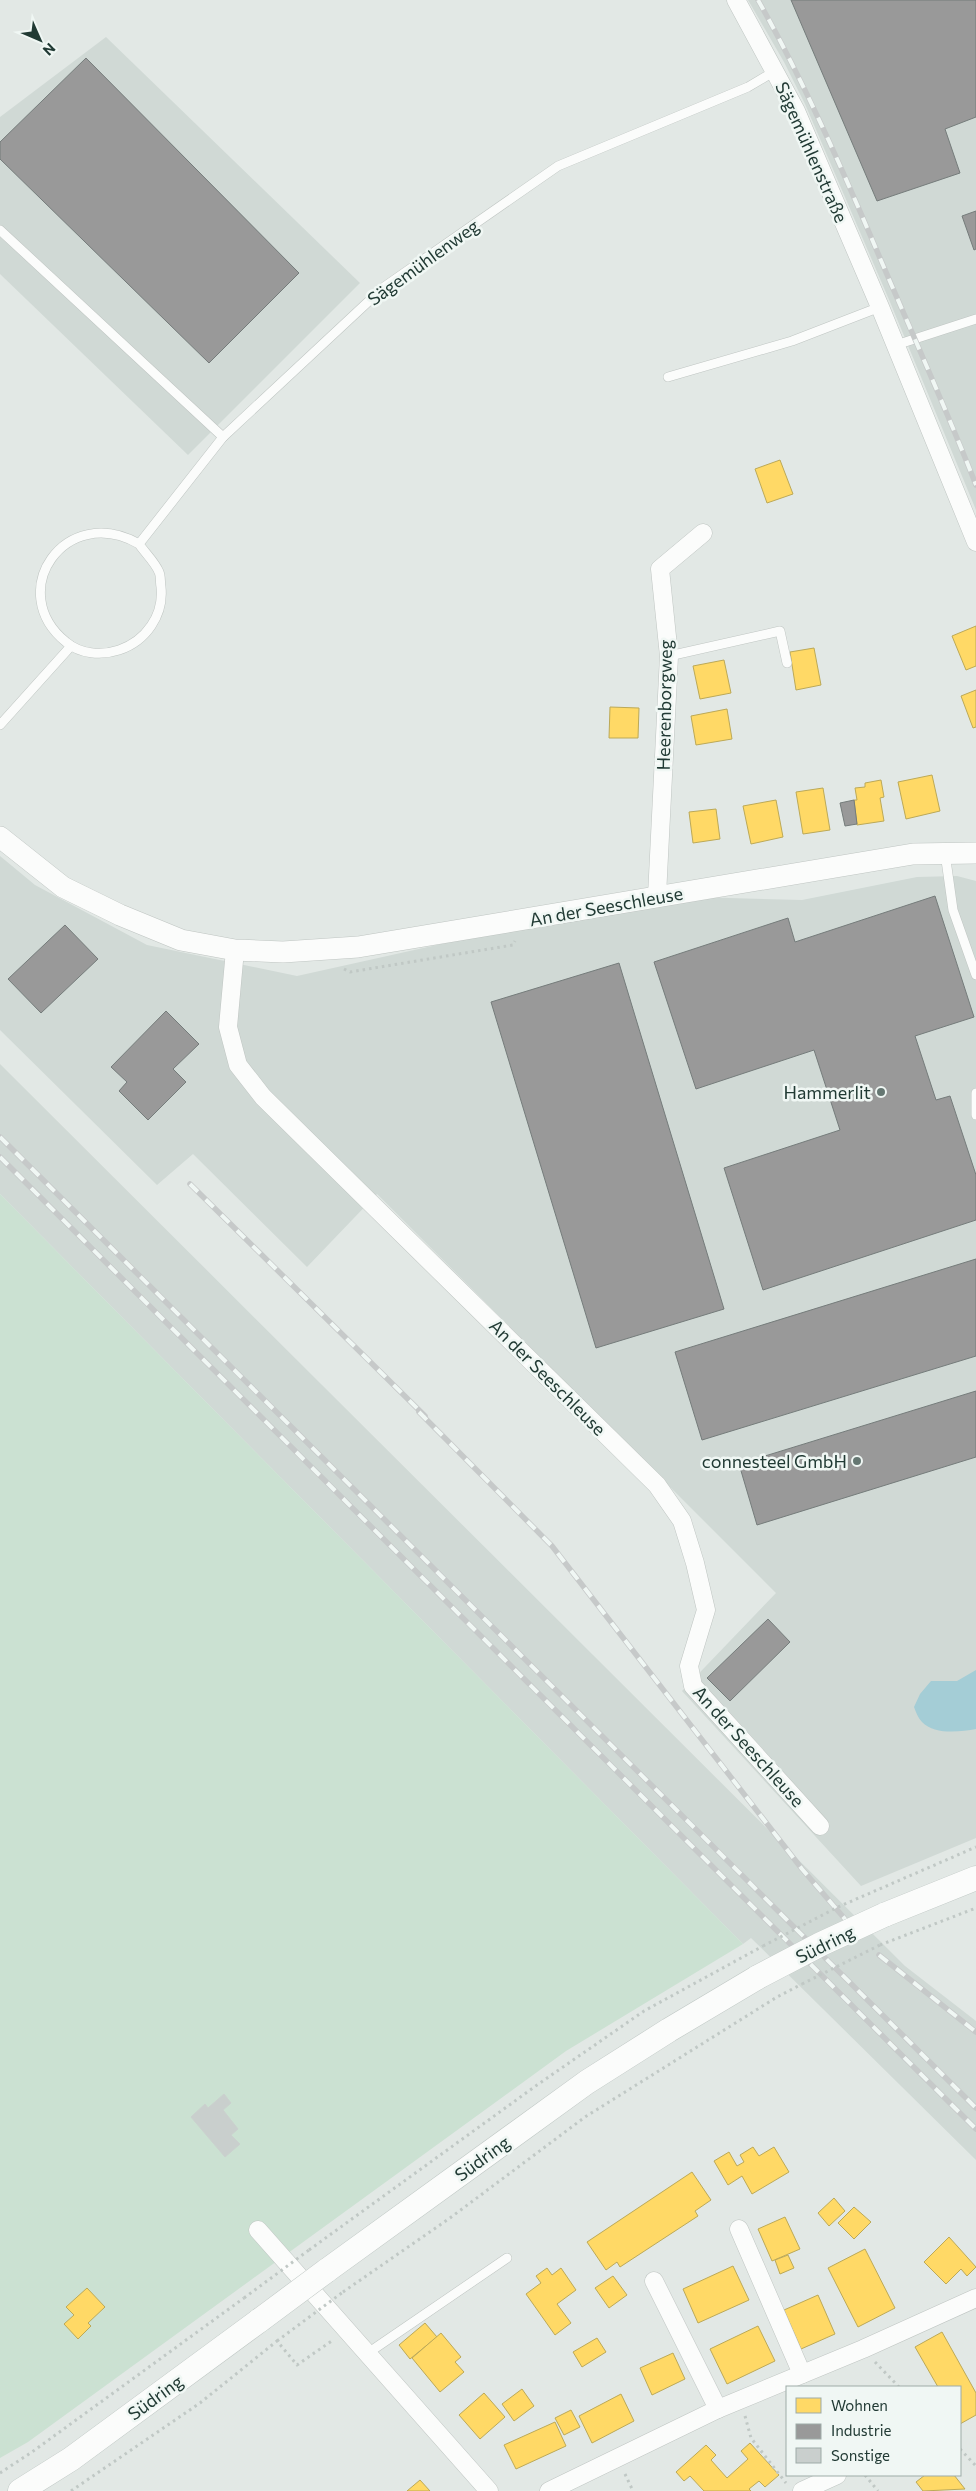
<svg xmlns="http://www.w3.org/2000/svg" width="976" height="2491" viewBox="0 0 976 2491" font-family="Commissioner,sans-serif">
	<rect width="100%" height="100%" fill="#e2e8e5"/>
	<g fill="#d0d9d5">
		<polygon points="748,0 976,0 976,510 890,302 805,104 784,62"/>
		<polygon points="106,37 360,283 188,455 0,274 0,117"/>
		<polygon points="0,856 35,885 147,945 297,976 657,896 802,900 917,877 957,876 976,881 976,1838 861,1886 682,1691 776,1593 377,1194 307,1267 193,1154 157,1185 0,1030"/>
		<polygon points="0,1064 905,1966 976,2021 976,2160 751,1938 743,1944 0,1194"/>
	</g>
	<polygon fill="#cbe1d2" points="0,1194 743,1944 566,2051 28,2442 0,2458"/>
	<path fill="#a4cdd6" d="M 976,1670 L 976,1729 C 960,1732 934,1735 922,1722 C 918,1718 916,1712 914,1707 L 920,1694 L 931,1681 L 957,1681 Z"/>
	<g fill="#ffd966" stroke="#bca957">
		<polygon points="780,460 793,494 767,503 755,469"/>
		<polygon points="976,626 976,666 966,670 952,636"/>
		<polygon points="814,648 821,685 796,690 790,652"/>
		<polygon points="724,660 731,693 700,699 693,666"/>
		<polygon points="976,690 976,727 973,728 961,696"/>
		<polygon points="610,707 639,708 638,738 609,738"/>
		<polygon points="727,709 732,739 696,745 691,716"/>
		<polygon points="932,775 940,811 906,819 898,782"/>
		<polygon points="881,780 884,797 880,798 884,821 857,825 854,800 857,800 855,788 865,787 865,783"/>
		<polygon points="823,788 830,830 803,834 796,792"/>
		<polygon points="776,800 783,837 751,844 743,806"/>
		<polygon points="716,809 720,839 693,843 689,812"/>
		<polygon points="753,2147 759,2156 774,2147 789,2172 752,2194 742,2176 728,2185 714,2161 729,2152 737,2166 744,2162 740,2155"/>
		<polygon points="692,2172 711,2200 695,2211 698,2216 620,2267 617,2262 606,2270 587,2242"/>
		<polygon points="834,2198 845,2211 829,2226 818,2213"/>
		<polygon points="854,2207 871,2222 854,2239 838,2223"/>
		<polygon points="785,2217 800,2249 772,2261 758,2229"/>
		<polygon points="949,2237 976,2267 967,2276 961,2269 946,2284 924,2262"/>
		<polygon points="865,2249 895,2308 858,2327 828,2268"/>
		<polygon points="788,2255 794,2268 780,2274 775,2260"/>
		<polygon points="733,2266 749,2300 698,2323 683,2289"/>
		<polygon points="547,2268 552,2275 561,2268 576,2290 557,2304 571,2323 555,2335 526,2294 541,2283 536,2276"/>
		<polygon points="613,2276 627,2295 609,2308 595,2288"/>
		<polygon points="87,2288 105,2307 88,2323 91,2326 78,2339 64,2324 74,2315 66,2307"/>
		<polygon points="818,2295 835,2334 801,2349 784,2310"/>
		<polygon points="425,2323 437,2337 410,2359 399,2345"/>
		<polygon points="758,2326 775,2361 727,2384 710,2349"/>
		<polygon points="942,2332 976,2393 976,2415 960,2424 960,2387 938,2387 915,2347"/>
		<polygon points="441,2333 461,2357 455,2362 464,2372 440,2392 412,2358"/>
		<polygon points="597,2338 606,2352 582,2367 573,2352"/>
		<polygon points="673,2353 685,2379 652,2395 640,2368"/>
		<polygon points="522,2389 534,2406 514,2421 502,2404"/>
		<polygon points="484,2393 505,2417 480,2439 459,2415"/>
		<polygon points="621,2394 634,2421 592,2443 579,2416"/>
		<polygon points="571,2410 580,2427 564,2435 555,2418"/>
		<polygon points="555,2422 566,2446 516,2469 504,2445"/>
		<polygon points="750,2443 779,2475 765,2487 759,2481 749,2489 751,2491 704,2491 690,2476 684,2481 676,2472 706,2445 716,2455 711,2460 727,2478 748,2459 741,2451"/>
		<polygon points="925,2475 954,2475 965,2489 923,2491 916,2482"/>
		<polygon points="420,2480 430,2491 407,2491"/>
	</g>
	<g fill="#999" stroke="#757c7b">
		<polygon points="791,0 976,0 976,117 945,129 960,173 877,201"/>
		<polygon points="86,58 299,273 209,363 0,159 0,142"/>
		<polygon points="976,211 976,249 974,250 962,216"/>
		<polygon points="854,800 857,824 845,826 840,803"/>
		<polygon points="935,896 974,1017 915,1036 936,1100 950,1096 976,1175 976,1220 763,1290 724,1168 840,1130 814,1050 696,1089 654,962 788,918 795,942"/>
		<polygon points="65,925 98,959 41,1013 8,979"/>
		<polygon points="619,963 724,1309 596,1348 491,1002"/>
		<polygon points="166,1011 199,1044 173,1069 186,1082 148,1120 119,1091 127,1082 111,1067"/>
		<polygon points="976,1259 976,1356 702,1440 675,1352"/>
		<polygon points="976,1391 976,1457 757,1525 739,1464"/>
		<polygon points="768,1619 790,1642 730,1701 707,1678"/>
	</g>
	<polygon fill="#c9cfcd" stroke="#cbd1ce" points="224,2094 231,2103 223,2110 238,2129 231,2135 240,2144 225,2157 191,2117 205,2104 208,2108"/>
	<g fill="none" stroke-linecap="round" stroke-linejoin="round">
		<defs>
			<g id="service">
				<polyline points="0,230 223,437"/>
				<polyline points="896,345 976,319"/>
				<polyline points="668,377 792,341 880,307"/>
				<path d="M 139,544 C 65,502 4,592 66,642 C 80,654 101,656 119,650 C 146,641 164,615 161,587 C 160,582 161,576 159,572 C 155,562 145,553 139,544 L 223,437 L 384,287 L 558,166 L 748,87 L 775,71"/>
				<polyline points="669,656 780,631 787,663"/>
				<polyline points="0,725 71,646"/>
				<polyline points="945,853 953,910 976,975"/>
				<polyline points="976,1093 976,1115"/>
				<polyline points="368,2353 507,2258"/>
			</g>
			<g id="minor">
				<polyline points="736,0 796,111 880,307 976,542"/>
				<polyline points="657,896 669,656 660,569 703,533"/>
				<polyline points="235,950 228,1027 238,1065 263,1097 657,1485 682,1521 695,1563 706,1610 689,1666 693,1686 820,1826"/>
				<polyline points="739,2229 802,2374"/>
				<polyline points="258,2230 489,2491"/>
				<polyline points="654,2281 718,2409"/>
				<polyline points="549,2491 718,2409 863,2349 976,2298"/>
				<polyline points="802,2491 837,2475"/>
			</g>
			<polyline id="tertiary" points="0,837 63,887 120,915 181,940 235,950 283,952 358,947 913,854 976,853"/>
			<g id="secondary">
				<polyline points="884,1915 976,1878"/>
				<polyline points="326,2271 587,2082 669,2030 758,1977"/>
				<polyline points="20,2491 71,2459 260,2320"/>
			</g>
		</defs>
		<use href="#service" stroke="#bfc5c2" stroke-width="10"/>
		<use href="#minor" stroke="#bfc5c2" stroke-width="19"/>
		<use href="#tertiary" stroke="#bfc5c2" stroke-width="22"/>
		<use href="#secondary" stroke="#bec6c3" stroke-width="25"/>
		<g stroke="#c0c8c5" stroke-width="3" stroke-dasharray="2.5 4" stroke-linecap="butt">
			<polyline points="344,969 350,972 513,945 515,941"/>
			<polyline points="838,1907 976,1847"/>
			<polyline points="880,1945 976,1908"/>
			<polyline points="309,2250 537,2085 644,2011 763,1946"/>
			<polyline points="343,2292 450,2218 585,2117 777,1997 802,1984"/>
			<polyline points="875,2362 899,2387"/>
			<polyline points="745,2416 751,2438 786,2483"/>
			<polyline points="960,2449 976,2466"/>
			<polyline points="0,2473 32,2452 244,2298"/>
			<polyline points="625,2474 633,2491"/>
			<polyline points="865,2475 878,2491"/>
			<polyline points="71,2491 200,2403 277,2341 297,2365 333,2340"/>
		</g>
		<use href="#service" stroke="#fbfcfb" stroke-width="9"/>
		<use href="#minor" stroke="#fbfcfb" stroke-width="18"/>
		<use href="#tertiary" stroke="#fbfcfb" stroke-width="21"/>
		<use href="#secondary" stroke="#fbfcfb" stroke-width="24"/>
		<defs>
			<g id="rail">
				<path d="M 758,0 C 804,82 840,164 877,251 C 910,329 945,406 976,485"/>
				<polyline points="0,1137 976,2108"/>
				<polyline points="0,1157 976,2129"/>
				<polyline points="190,1184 425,1416"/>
				<polyline points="419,1412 552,1546 802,1869 851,1926"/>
				<polyline points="879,1955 976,2032"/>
			</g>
		</defs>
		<use href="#rail" stroke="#c6c9c9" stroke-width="5.5"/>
		<use href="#rail" stroke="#f0f7f4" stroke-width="4" stroke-dasharray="11" stroke-linecap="butt"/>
		<defs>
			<g id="secondary-bridge">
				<polyline points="758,1977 821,1944 884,1915"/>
				<polyline points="260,2320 326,2271"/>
			</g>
		</defs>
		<use href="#secondary-bridge" stroke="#bec6c3" stroke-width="25" stroke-linecap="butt"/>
		<g stroke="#c0c8c5" stroke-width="3" stroke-dasharray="2.5 4" stroke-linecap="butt">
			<polyline points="763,1946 838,1907"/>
			<polyline points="802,1984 880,1945"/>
			<polyline points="244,2298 309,2250"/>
			<polyline points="277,2341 343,2292"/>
		</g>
		<use href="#secondary-bridge" stroke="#fbfcfb" stroke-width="24"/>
	</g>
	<g fill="#657772" stroke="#f0f7f4" stroke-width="2">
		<circle cx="881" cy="1092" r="5"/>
		<circle cx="857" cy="1461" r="5"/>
	</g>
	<g text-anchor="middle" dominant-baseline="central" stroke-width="5" stroke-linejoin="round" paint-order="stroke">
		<g font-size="18" fill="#213a34" stroke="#f0f7f4">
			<text transform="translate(812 152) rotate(66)">Sägemühlenstraße</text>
			<text transform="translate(423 262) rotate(-36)">Sägemühlenweg</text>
			<text transform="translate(664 705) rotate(-89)">Heerenborgweg</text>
			<text transform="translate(606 906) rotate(-10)">An der Seeschleuse</text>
			<text transform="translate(548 1377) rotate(45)">An der Seeschleuse</text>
			<text transform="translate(749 1746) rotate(48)">An der Seeschleuse</text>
			<text transform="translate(825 1944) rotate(-26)">Südring</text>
			<text transform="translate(482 2158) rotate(-36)">Südring</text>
			<text transform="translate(155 2397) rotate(-36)">Südring</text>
		</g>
		<g font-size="18" fill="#213a34" stroke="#f0f7f4" text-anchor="end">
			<text x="871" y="1092">Hammerlit</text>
			<text x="847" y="1461">connesteel GmbH</text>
		</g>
	</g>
	<rect x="786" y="2386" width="175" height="90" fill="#f0f7f4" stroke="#9daba7"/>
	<rect x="796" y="2398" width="25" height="15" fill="#ffd966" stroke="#9daba7"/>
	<text x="831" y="2411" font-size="15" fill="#213a34">Wohnen</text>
	<rect x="796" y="2424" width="25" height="15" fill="#999999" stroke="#9daba7"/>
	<text x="831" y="2436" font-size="15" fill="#213a34">Industrie</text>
	<rect x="796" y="2448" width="25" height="15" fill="#c9cfcd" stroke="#9daba7"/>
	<text x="831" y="2461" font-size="15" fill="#213a34">Sonstige</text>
	<g transform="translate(40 40) rotate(135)" stroke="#f0f7f4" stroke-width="4" paint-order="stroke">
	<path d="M0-4L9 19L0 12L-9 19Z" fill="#213a34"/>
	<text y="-8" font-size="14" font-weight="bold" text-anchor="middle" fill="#213a34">N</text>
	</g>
</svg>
